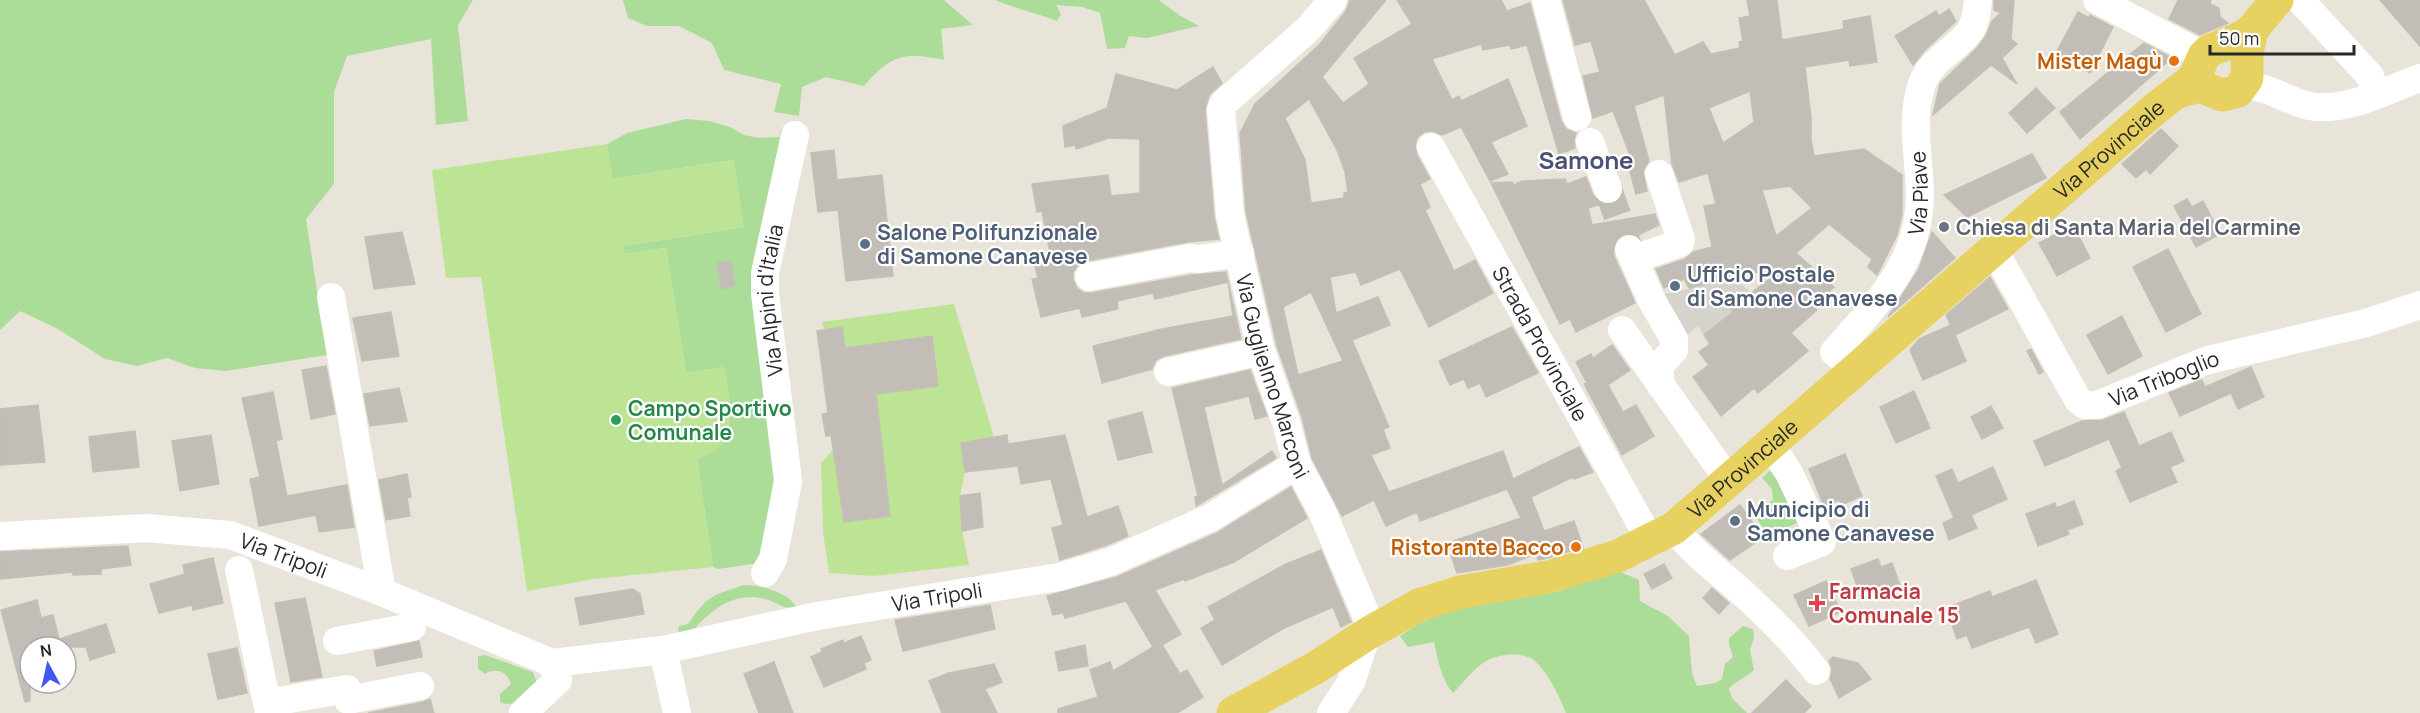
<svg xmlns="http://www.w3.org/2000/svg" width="2420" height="713" viewBox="0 0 2420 713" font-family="Manrope,sans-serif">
	<rect width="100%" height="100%" fill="#e9e4da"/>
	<g fill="#abdd99">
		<polygon points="0,0 473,0 458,25 468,121 436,125 431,39 347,56 334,92 334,184 306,219 327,355 225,371 195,368 167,358 137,366 105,359 58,329 20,311 0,330"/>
		<path d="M 623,0 L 944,0 L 973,25 L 941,29 L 944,60 C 903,52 892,54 864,86 L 826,77 L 802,87 L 799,116 L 774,112 L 781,84 L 724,70 L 712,43 L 679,26 L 647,26 L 628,18 Z"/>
		<path d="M 995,0 L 1159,0 L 1179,15 L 1199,26 L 1147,38 L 1129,36 L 1125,48 L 1107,49 L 1100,13 L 1082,7 L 1056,5 L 1061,14 L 1057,21 C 1037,13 1016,9 995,0 Z"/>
		<polygon points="686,119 709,121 730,127 744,135 759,138 780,137 781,129 789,139 763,250 781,477 766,562 718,569 713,567 697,459 714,451 725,367 686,373 666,248 624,254 623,246 744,227 733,160 612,179 607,144 627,133"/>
		<polygon points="1777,464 1804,520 1768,536 1755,516 1755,513 1773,500 1772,489 1762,478"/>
		<path d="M 1616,570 L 1639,580 L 1640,601 L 1668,616 L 1689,636 L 1692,673 L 1697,686 L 1715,683 L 1722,679 L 1725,664 L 1733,657 L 1729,644 L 1729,638 L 1743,626 L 1753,629 L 1754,638 L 1750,650 L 1754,670 C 1746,678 1736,680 1729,689 L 1732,698 L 1747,713 L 1566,713 C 1559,696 1549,674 1535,661 C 1524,651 1499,654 1486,661 C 1474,668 1463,683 1453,693 C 1441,679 1438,660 1434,642 L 1408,647 L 1400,636 L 1417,625 L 1443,612 L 1539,593 L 1557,592 Z"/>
		<path d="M 744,585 C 759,585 772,589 785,596 C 792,599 793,605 799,608 C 781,609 783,605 768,600 C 738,590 715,607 696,627 L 698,631 L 681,635 L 678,631 L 679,626 L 688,624 C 708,595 711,596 744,585 Z"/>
		<path d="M 485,655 L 533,672 L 537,683 C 527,693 515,710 500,702 L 500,694 L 511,684 C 508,672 496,667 485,674 L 478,669 L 478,656 Z"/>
	</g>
	<g fill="#bde495">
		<polygon points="607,144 613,179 734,160 744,227 623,246 625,254 666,248 686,373 725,367 730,403 729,438 714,451 697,459 713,567 594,579 527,591 481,277 446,278 432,170"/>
		<polygon points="954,304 994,437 961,444 965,472 960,496 962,531 969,565 874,576 829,573 823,532 821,463 833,450 844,522 889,516 876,394 938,386 845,348 842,327 824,330 822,322"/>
	</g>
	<polygon fill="#d6d3cc" points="1734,278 1752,293 1738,318 1704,335 1698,326 1682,339 1653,297"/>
	<g fill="#c2bdb7" stroke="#c4c0b4" stroke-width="1.5" fill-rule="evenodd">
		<path d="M 1350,0 L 1386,0 L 1322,77 L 1343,103 L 1369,84 L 1354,58 L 1412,24 L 1397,0 L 1501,0 L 1507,11 L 1530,3 L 1561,121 L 1566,129 L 1576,133 L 1574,140 L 1575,148 L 1559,154 L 1527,45 L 1511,49 L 1510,45 L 1483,50 L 1481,44 L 1432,59 L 1452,100 L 1459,96 L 1461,101 L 1508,79 L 1527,126 L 1491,142 L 1508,174 L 1490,181 L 1461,127 L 1442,135 L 1432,131 L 1424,132 L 1417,138 L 1415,146 L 1417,155 L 1430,179 L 1420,184 L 1430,207 L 1425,210 L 1454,271 L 1475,260 L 1493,293 L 1429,327 L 1400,269 L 1361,285 L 1356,272 L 1330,277 L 1336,313 L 1378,297 L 1390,325 L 1352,340 L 1389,427 L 1383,429 L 1390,448 L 1371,455 L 1389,492 L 1503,451 L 1513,479 L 1579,447 L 1593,472 L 1574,479 L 1573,477 L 1531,497 L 1544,531 L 1574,521 L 1583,547 L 1544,559 L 1538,560 L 1536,554 L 1507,565 L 1457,573 L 1447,543 L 1521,518 L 1507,489 L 1420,521 L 1417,512 L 1386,526 L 1374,500 L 1342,516 L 1312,458 L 1302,417 L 1277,346 L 1246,212 L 1240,133 L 1255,104 L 1320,44 L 1346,11 ZM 1309,99 L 1337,150 L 1345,172 L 1348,192 L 1344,193 L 1344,198 L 1311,203 L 1305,160 L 1285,118 ZM 1311,292 L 1343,361 L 1298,375 L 1283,307 Z"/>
		<path d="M 1563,0 L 1644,0 L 1675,55 L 1703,42 L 1711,54 L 1740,48 L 1739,42 L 1743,41 L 1739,18 L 1750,16 L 1747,0 L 1777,0 L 1782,40 L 1844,29 L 1843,21 L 1870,16 L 1877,62 L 1850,66 L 1849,60 L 1805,67 L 1811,118 L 1811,140 L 1814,156 L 1864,149 L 1902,175 L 1902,215 L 1897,235 L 1877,275 L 1868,267 L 1872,259 L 1829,224 L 1796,253 L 1834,287 L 1820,300 L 1821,302 L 1815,308 L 1817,310 L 1791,333 L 1808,351 L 1758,393 L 1754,388 L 1721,416 L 1693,377 L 1709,365 L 1699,352 L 1710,344 L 1704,335 L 1733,312 L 1731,309 L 1786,266 L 1689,288 L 1684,279 L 1664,288 L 1656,269 L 1685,259 L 1693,252 L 1712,247 L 1704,206 L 1716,204 L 1708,173 L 1679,182 L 1672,164 L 1664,95 L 1634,106 L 1649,161 L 1643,171 L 1647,191 L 1636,194 L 1626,157 L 1630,155 L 1613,111 L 1593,118 L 1583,76 L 1600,72 L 1591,41 L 1575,45 ZM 1750,91 L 1754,122 L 1723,143 L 1709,108 ZM 1790,186 L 1812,208 L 1776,236 L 1762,190 Z"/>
		<polygon points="1994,0 2014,0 2011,39 2017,44 2002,58 2017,84 1991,65 1933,115 1940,84 1977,48 1986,36 1992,21 2001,13 1994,10"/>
		<polygon points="2178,0 2211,0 2210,4 2219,8 2220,17 2228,23 2200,35 2169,19"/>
		<polygon points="2380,0 2420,0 2420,46"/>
		<polygon points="1949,9 1956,21 1925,50 1913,65 1895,36 1936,11 1939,16"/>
		<polygon points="2078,12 2089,18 2090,15 2113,27 2090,73 2055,55"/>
		<polygon points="2144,43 2172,58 2080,139 2060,112"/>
		<polygon points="1213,67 1222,83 1209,95 1205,110 1214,217 1219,239 1187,242 1086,261 1078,265 1073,272 1073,279 1077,288 1084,293 1091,293 1191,275 1226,272 1241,339 1164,356 1156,360 1152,369 1102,383 1093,346 1162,329 1233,316 1228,282 1155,299 1153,293 1117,301 1118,309 1082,317 1080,308 1041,317 1032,279 1038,278 1034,262 1051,258 1042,211 1037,212 1032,184 1108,175 1111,196 1140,193 1140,139 1109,138 1076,149 1075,145 1065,147 1063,126 1107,108 1116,74 1177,90"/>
		<polygon points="2036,88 2055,108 2027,133 2009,113"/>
		<polygon points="2161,129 2178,146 2150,174 2146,169 2136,178 2122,164"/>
		<polygon points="834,150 837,180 882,175 893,276 846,281 838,210 818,212 811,153"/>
		<polygon points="2032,154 2046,178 1967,217 1944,195"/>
		<polygon points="1586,177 1593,195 1602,204 1588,208 1592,225 1655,214 1659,225 1638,235 1630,233 1622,234 1616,239 1613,247 1614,256 1635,303 1576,332 1570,319 1560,324 1491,183 1512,182 1514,185 1522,181 1565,179 1567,184"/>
		<polygon points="2187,199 2192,207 2203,201 2220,234 2196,247 2174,206"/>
		<polygon points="2073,225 2090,258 2057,276 2039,243"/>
		<polygon points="402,232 415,284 374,289 365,237"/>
		<polygon points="1932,232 1955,258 1888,317 1919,269"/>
		<polygon points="2168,249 2201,314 2166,332 2133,267"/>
		<polygon points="731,261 735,286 721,289 717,263"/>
		<polygon points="1990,277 2008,309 1955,335 1946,315"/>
		<polygon points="391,312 399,356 362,361 353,318"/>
		<polygon points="2122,316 2142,356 2108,374 2087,335"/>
		<polygon points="1951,325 1966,361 1923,380 1910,350 1919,339"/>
		<polygon points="842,327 845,348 932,336 938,386 876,394 890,516 844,522 831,435 826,436 822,414 828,413 817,331"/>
		<polygon points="1512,327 1538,373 1486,397 1480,383 1468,388 1464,379 1450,385 1439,361"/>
		<polygon points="1612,345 1630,370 1608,385 1623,412 1636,405 1654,436 1622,455 1584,384 1587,383 1576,362 1591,354 1593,358"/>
		<polygon points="2031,349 2043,372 2039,374 2027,351"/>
		<polygon points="326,366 335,414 311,419 302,370"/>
		<polygon points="2251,367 2264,397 2238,409 2231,393 2180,416 2169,393 2202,380 2205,387"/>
		<polygon points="1250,370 1267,416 1255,419 1249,396 1204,407 1222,485 1272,451 1276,458 1196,506 1195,497 1198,496 1172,388"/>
		<polygon points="399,388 407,421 370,426 364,394"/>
		<polygon points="1914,391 1930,428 1896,443 1880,407"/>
		<polygon points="273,392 282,439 276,441 287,496 347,485 354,527 319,532 316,515 259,526 250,479 260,477 242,398"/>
		<polygon points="38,405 45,462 0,465 0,409"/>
		<polygon points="1991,406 2003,428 1982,439 1971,417"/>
		<polygon points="1142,412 1152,452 1118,460 1108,421"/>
		<polygon points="2124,412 2139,446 2171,432 2184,461 2170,467 2177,482 2130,502 2116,471 2122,468 2109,439 2045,466 2034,441 2082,421 2103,420"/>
		<polygon points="135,431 139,467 93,472 89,437"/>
		<polygon points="211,435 219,484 180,491 172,441"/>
		<polygon points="1007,435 1008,444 1065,435 1087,517 1118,506 1128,536 1104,546 1060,560 1052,528 1063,525 1051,479 1021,484 1018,466 965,472 961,443"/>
		<polygon points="1845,454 1862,496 1841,505 1839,500 1824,506 1809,469"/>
		<polygon points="1993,467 2007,499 1971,515 1977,528 1949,540 1943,523 1954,518 1936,476 1952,469 1958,483"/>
		<polygon points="407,474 411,497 407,498 410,516 386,520 379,480"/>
		<polygon points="1291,487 1307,518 1234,562 1185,581 1184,579 1155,590 1181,634 1162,645 1180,674 1187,670 1203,697 1177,713 1058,713 1058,709 1098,697 1090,670 1110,662 1113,671 1153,647 1126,601 1065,618 1063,613 1053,615 1047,596 1117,577 1217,533"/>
		<polygon points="980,493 983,527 962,531 960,496"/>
		<polygon points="2074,501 2083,524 2067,530 2069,534 2038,546 2026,514 2055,503 2056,508"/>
		<polygon points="1740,505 1763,537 1730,560 1701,534"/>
		<polygon points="128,546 131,565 101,569 101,574 73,575 73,572 0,579 0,552"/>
		<polygon points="1321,550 1351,622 1341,627 1333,607 1284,628 1222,665 1201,628 1215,620 1208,607 1284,565"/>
		<polygon points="213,558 223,603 193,610 192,605 159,613 150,584 185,574 183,565"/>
		<polygon points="1878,559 1881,567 1892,563 1901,588 1874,598 1872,590 1860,594 1851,569"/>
		<polygon points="1664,564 1672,578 1652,589 1644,574"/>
		<polygon points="2036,580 2058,634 2036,643 2029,627 1972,648 1967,635 1957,639 1946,608 1990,591 1992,597"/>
		<polygon points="1826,581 1841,612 1809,626 1794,595"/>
		<polygon points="1712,588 1729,603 1719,614 1703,598"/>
		<polygon points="633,589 640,594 644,614 580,625 575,598"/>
		<polygon points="305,598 322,677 291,682 275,603"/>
		<polygon points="37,600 41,618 53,615 59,639 106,624 115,652 90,660 86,647 30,647 30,701 25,702 1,610"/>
		<polygon points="990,605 995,629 903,651 895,620"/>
		<polygon points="861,636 871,660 864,663 866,669 824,687 811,657 822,652 821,649 843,640 844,643"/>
		<polygon points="419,641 422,657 377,666 374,651"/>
		<polygon points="1085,645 1088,666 1059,671 1055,652"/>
		<polygon points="237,648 247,693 218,699 208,654"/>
		<polygon points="1833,657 1858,663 1871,679 1839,698 1830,679 1832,669 1829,661"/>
		<polygon points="774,662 793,713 759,713 744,674"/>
		<polygon points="994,664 1002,682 985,689 997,713 942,713 929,681 949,673"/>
		<polygon points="1786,680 1811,706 1804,713 1752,713"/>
		<polygon points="430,699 434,713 368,713 423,702"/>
	</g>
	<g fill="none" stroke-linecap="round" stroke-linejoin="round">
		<polyline stroke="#c2beb6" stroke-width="28" stroke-dasharray="28 14" stroke-linecap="butt" points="1608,189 1629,249"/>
		<g stroke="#fff" stroke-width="28">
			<path id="s1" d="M 1333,0 L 1308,29 L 1224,103 L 1221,109 L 1230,215 L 1261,351 L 1286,422 L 1297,464 L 1321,509 L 1373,631"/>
			<polyline points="1546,0 1577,117"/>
			<polyline points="2097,0 2204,56"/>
			<polyline points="2300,0 2370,76 2377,94"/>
			<path d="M 2244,86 C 2267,85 2286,101 2309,106 C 2346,113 2386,90 2420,78"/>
			<polyline points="1590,142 1608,189"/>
			<path id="s2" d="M 1431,147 L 1650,540"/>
			<path id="s3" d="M 1993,248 L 2078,400 L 2085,405 L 2097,405 L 2208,360 L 2366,323 L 2420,305"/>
			<polyline points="1629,249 1651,299 1674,339 1674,350 1659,366 1661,386"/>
			<polyline points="1634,259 1680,243 1681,239 1659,174"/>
			<polyline points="1089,277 1190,258 1199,259 1240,253"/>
			<polyline points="331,297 382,592"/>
			<polyline points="1622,330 1729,481"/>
			<path id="s4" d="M 1856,370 L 1834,352 C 1877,303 1921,262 1920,192 C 1919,157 1910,118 1922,84 C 1930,60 1956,50 1970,31 C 1976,22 1977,10 1978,0"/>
			<polyline points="1168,372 1261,351"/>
			<polyline points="1770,444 1789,473 1822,542 1787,556"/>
			<path d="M 1674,528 C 1695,556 1724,575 1749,599 C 1773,621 1797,645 1816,671"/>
			<path id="s5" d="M 0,536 L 146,528 L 230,535 L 382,592 L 552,663 L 663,650 L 817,616 L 1059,577 L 1110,562 L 1210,518 L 1297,464"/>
			<polyline points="239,570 269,713"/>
			<path id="s6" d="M 765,573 L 773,559 L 788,481 L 765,294 L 765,273 L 795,135"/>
			<polyline points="337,641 412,627"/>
			<polyline points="663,650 677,713"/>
			<polyline points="348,700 420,686"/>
			<polyline points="267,703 347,689"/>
			<polyline points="523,713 558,680 552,663"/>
			<polyline points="1331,713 1351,682 1367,634"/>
		</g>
		<g stroke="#e7d161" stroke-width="33">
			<polyline points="2178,92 2199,86 2222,95 2238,91 2247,78 2247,52 2252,30"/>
			<path id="s7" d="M 1233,713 L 1315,668 L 1367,634 L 1419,605 L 1460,592 L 1548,577 L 1618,556 L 1674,528 L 2156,108 L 2191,81 L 2196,74 L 2204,56 L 2209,51 L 2242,37 L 2252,30 L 2277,0"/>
		</g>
	</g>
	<g fill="#e8710a" stroke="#fff" stroke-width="2">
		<circle cx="2174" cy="61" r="6"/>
		<circle cx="1576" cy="547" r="6"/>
	</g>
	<circle fill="#6b7280" stroke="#fff" stroke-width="2" cx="1944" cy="227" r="6"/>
	<g fill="#5c6f8a" stroke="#fff" stroke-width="2">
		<circle cx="865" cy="244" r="6"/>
		<circle cx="1675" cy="286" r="6"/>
		<circle cx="1735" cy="521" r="6"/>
	</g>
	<circle fill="#2e9e5b" stroke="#fff" stroke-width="2" cx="616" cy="420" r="6"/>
	<path fill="#e0444e" stroke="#fff" stroke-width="2" d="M1814 594h6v6h6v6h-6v6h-6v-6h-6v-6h6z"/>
	<g text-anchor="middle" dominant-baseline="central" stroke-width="4.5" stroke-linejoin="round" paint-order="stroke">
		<g font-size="21" font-weight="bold" fill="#c56008" stroke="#fff" text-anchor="end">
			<text x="2162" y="61">Mister Magù</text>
			<text x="1564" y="547">Ristorante Bacco</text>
		</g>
		<g font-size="21" fill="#282828" stroke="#fff">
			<text stroke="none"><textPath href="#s7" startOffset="1060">Via Provinciale</textPath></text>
			<text stroke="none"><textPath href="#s4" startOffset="214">Via Piave</textPath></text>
			<text stroke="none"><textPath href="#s6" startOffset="278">Via Alpini d'Italia</textPath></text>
			<text stroke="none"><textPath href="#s2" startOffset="225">Strada Provinciale</textPath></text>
			<text stroke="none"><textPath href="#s1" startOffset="430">Via Guglielmo Marconi</textPath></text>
			<text stroke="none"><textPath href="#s3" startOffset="267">Via Triboglio</textPath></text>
			<text stroke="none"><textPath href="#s7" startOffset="574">Via Provinciale</textPath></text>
			<text stroke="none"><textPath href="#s5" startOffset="288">Via Tripoli</textPath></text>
			<text stroke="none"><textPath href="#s5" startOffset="968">Via Tripoli</textPath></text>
		</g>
		<g font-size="21" font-weight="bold" fill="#5b616d" stroke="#fff" text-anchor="start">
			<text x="1956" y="227">Chiesa di Santa Maria del Carmine</text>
		</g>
		<g font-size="21" font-weight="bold" fill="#4e5e75" stroke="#fff" text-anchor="start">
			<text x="877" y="232">Salone Polifunzionale<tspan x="877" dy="24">di Samone Canavese</tspan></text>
			<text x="1687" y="274">Ufficio Postale<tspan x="1687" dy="24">di Samone Canavese</tspan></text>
			<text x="1747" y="509">Municipio di<tspan x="1747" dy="24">Samone Canavese</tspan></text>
		</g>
		<g font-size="21" font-weight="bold" fill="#27864d" stroke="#fff" text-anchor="start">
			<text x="628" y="408">Campo Sportivo<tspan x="628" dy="24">Comunale</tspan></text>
		</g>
		<g font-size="21" font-weight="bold" fill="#be3a42" stroke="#fff" text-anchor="start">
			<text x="1829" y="591">Farmacia<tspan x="1829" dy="24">Comunale 15</tspan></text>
		</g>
		<g font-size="24" font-weight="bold" fill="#4b5075" stroke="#fff">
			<text x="1586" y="159">Samone</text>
		</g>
	</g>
	<g transform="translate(48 665) rotate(352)"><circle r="28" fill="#ffffff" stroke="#a9a9a9" stroke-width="1.5"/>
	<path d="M0-4.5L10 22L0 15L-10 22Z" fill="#4356ee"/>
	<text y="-9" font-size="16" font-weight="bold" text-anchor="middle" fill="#282828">N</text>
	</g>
	<path d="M2210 45v9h144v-9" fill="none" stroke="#282828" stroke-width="3"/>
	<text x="2219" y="45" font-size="18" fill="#282828" stroke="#ffffff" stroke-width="4.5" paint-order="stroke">50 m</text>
</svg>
